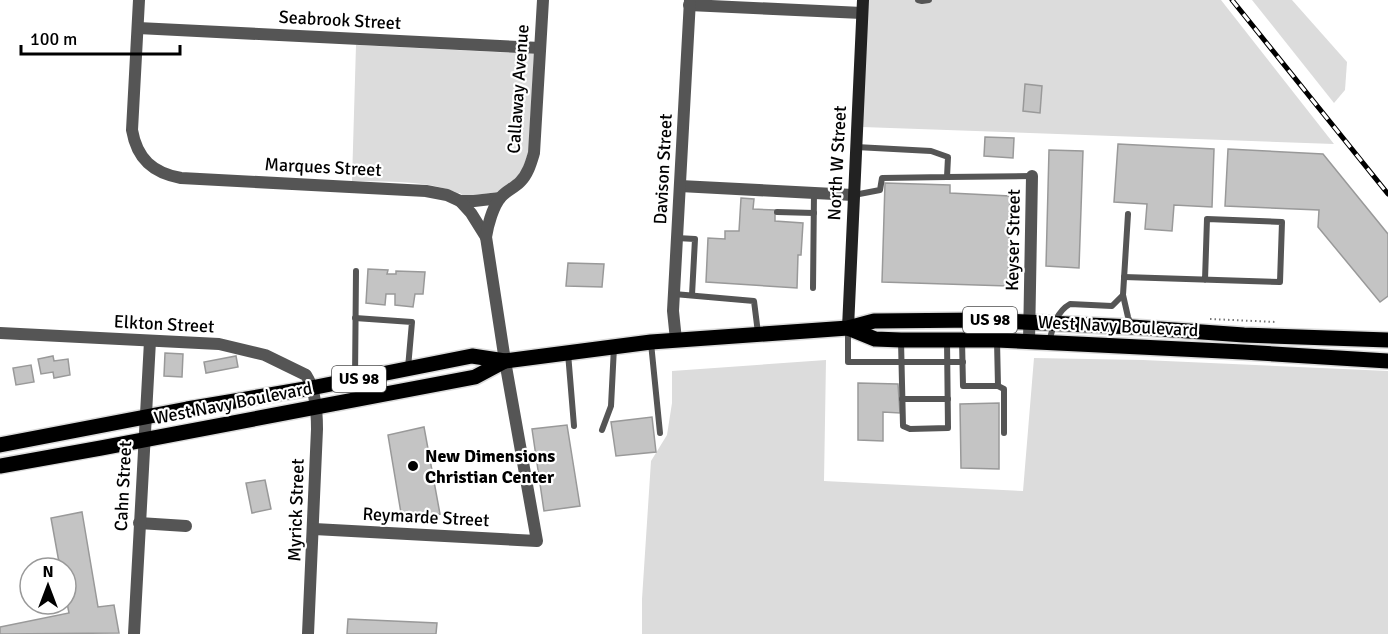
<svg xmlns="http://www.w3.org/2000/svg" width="1388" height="634" viewBox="0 0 1388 634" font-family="Signika,sans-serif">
	<rect width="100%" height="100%" fill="#fff"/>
	<g fill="#dcdcdc">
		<polygon points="868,0 1221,0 1334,144 862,127"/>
		<polygon points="1252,0 1292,0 1347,62 1345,90 1334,103"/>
		<path d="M 356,45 L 534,54 L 529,151 L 522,170 L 516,178 L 498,192 L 474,195 L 462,195 L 460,193 L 458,193 C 428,180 385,182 352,181 Z"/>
		<polygon points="1034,358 1143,360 1388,371 1388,634 642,634 642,599 651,461 667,435 672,403 672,371 826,360 824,481 1023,491"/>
	</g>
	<g fill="#c4c4c4" stroke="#999" stroke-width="1.5">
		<polygon points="1025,84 1042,86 1040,113 1023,111"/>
		<polygon points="985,137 1014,138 1013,158 984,156"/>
		<polygon points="1118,144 1214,149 1212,207 1174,205 1172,231 1145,229 1147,204 1114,202"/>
		<polygon points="1228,149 1323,154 1388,234 1388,296 1380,302 1318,227 1319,210 1225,206"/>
		<polygon points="1049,150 1083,151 1079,268 1046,266"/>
		<polygon points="885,183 950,185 950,193 1010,196 1008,286 882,282"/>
		<polygon points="741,198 754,199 753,209 775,210 775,221 803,223 801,255 798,255 797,288 706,282 708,238 725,239 725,231 739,231"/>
		<polygon points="568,263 604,264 602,287 566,286"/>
		<polygon points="368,269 388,270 387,274 396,274 396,271 425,272 423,294 415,294 413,307 395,305 395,294 386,294 385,305 366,303"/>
		<polygon points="165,353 183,354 182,377 164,376"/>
		<polygon points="53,356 54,361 68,359 70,375 54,378 53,372 41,374 38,359"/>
		<polygon points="236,356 238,367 206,373 204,362"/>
		<polygon points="31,365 34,382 16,385 13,368"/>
		<polygon points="858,383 898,384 900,413 883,412 883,441 858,440"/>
		<polygon points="999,403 999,469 961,468 960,404"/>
		<polygon points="652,417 656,452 616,456 611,422"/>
		<polygon points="567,425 580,506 544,511 532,429"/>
		<polygon points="424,427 440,514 402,519 388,435"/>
		<polygon points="265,480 271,509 252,513 246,483"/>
		<polygon points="82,512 98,607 114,605 119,633 0,634 0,627 69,613 66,598 66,568 60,568 51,518"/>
		<polygon points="348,619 437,623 436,634 347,634"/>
	</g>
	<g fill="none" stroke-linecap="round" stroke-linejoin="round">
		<defs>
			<g id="primary">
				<polyline points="848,328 875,339 901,340 997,340 1243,352 1388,361"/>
				<polyline points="0,445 187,409 311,388 472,356 505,361 651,342 848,328 874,321 981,320 1132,327 1244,335 1388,340"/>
				<polyline points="0,466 101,448 475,377 505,361"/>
			</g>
		</defs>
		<use href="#primary" stroke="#dbdbdb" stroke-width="18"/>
		<polyline stroke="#777" stroke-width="2" stroke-dasharray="1.5 3" stroke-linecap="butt" points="1210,319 1276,322"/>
		<g stroke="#555" stroke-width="6">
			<polyline points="918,0 922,1 929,0"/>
			<polyline points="947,177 1032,176"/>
			<polyline points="854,195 880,190 882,178 947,177 948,157 931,151 856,147"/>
			<polyline points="777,212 814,213"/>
			<polyline points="677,238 695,239 692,295"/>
			<polyline points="1124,277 1280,282 1282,222 1207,219 1205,280"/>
			<polyline points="813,288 814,193"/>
			<polyline points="674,294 754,301 758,333"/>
			<polyline points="1123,295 1128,317 1132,327"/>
			<polyline points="355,318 412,322 408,368"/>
			<polyline points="848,329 848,362 963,362"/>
			<polyline points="962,340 963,386 998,386 997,341"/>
			<polyline points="901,341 903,426 910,429 948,428 947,341"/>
			<path d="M 1049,342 C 1053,327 1056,312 1070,304 L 1112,306 L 1123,295 L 1128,214"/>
			<polyline points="651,343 660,433"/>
			<polyline points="568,353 574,426"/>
			<polyline points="355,379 356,271"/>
			<polyline points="998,386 1004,389 1004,433"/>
			<polyline points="902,399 948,399"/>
			<polyline points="602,430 611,406 614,347"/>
		</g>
		<g stroke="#555" stroke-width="12">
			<path d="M 139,0 L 132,130 C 137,159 153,173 181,178 L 426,191 L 447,195 L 460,201 L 474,201 L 500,198"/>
			<polyline points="689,5 862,13"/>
			<polyline points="138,28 540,48"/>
			<polyline points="680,186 853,195"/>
			<polyline points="460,201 471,213 486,237"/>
			<path d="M 0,333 L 219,344 L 265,355 L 306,375 C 315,389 317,412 317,429 L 308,634"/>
			<polyline points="676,340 673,311 690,0"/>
			<polyline points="1029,342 1032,176"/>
			<polyline points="139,523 186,526"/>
			<path d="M 314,529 L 537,541 L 505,361 L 486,237 C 488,225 493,206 501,197 C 506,191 514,188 520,182 C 528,174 531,163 534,153 L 543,0"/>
			<polyline points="134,634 150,341"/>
		</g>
		<polyline stroke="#222" stroke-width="12" points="848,328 863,0"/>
		<use href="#primary" stroke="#000" stroke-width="15"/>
		<defs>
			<polyline id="rail" points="1232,0 1388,194"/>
		</defs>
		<use href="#rail" stroke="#000" stroke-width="5"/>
		<use href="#rail" stroke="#fff" stroke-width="3" stroke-dasharray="9" stroke-linecap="butt"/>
	</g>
	<circle fill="#000" stroke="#fff" stroke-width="2" cx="413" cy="466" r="6"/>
	<g text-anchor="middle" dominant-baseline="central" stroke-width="4.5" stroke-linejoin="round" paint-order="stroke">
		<g fill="#fff" stroke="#4c4c4c" stroke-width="1.5">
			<rect x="963" y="307" width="54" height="26" rx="4.5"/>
			<rect x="332" y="366" width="54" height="26" rx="4.5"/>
		</g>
		<g font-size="16" font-weight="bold" fill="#000">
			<text x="990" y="320">US 98</text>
			<text x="359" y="379">US 98</text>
		</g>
		<g font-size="18" fill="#000" stroke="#fff">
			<text transform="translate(340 20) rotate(3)">Seabrook Street</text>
			<text transform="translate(518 89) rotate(-86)">Callaway Avenue</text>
			<text transform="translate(837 163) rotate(-87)">North W Street</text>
			<text transform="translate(323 167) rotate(3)">Marques Street</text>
			<text transform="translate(663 169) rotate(-87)">Davison Street</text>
			<text transform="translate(1013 240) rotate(-89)">Keyser Street</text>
			<text transform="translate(164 324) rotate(3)">Elkton Street</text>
			<text transform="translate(1118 326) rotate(3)">West Navy Boulevard</text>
			<text transform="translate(233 403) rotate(-11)">West Navy Boulevard</text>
			<text transform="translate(123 486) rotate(-87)">Cahn Street</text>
			<text transform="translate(296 510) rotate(-88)">Myrick Street</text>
			<text transform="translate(426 517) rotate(3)">Reymarde Street</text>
		</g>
		<g font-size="18" font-weight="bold" fill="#000" stroke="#fff" text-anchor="start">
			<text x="425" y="456">New Dimensions<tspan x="425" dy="21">Christian Center</tspan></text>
		</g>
	</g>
	<g transform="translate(48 586)"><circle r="28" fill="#ffffff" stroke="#999999" stroke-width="1.5"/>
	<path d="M0-4.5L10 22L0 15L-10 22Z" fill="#000000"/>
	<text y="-9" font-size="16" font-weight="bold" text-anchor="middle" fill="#000000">N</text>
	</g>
	<path d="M21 45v9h159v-9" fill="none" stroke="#000000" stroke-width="3"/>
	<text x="30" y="45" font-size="18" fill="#000000" stroke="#ffffff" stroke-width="4.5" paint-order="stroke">100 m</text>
</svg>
